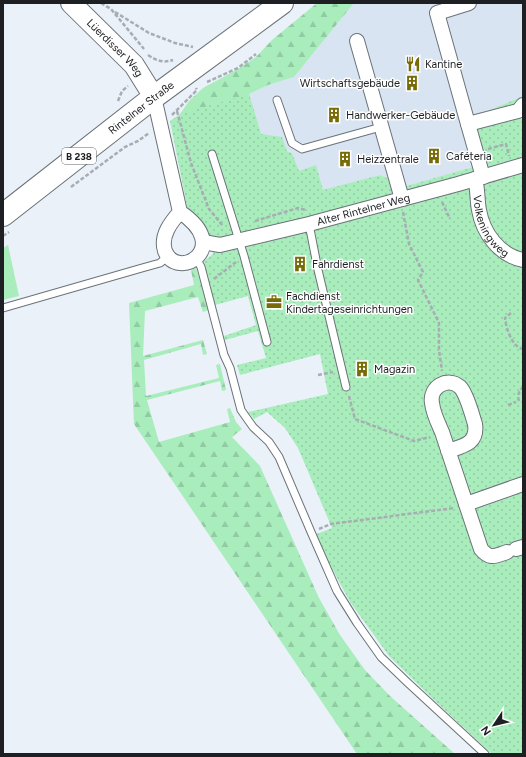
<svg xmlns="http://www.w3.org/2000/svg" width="526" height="757" viewBox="0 0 526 757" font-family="Figtree,sans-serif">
	<defs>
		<pattern id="forest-firs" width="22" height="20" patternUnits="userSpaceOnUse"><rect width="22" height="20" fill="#a9edbd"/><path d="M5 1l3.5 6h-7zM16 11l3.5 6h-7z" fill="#91cba2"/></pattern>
		<pattern id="park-dots" width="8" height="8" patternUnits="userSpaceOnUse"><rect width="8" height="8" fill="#a9edbd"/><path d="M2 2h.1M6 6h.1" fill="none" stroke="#91cba2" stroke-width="1.8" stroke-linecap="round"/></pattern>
	</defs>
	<rect width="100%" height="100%" fill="#eaf1f9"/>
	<polygon fill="#d8e4f2" points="354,3 523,3 523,96 473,117 485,164 406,186 380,175 323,191 299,171 292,153 261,134 249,94 268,85 294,77"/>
	<polygon fill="#a9edbd" points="8,245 19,296 3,300 3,248"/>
	<g fill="url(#forest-firs)">
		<polygon points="317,3 354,3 294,77 268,85 249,94 261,134 180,114 189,101 203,88 238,69 256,57 272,40"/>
		<polygon points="196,268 209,310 203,312 198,297 145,311 143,356 203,340 207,354 203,355 201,344 144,360 146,396 219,378 216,365 220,364 226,390 222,391 220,381 147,400 159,442 230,422 227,409 230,408 236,422 242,429 232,437 260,466 319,598 340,635 365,670 390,696 455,754 357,754 134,424 129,303 194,285 191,270"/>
	</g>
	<polygon fill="url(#park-dots)" points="249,94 261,134 282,137 287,151 292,153 299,171 316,165 323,190 380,175 406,186 484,164 473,117 523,96 523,754 492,754 432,698 389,656 350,602 314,535 332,528 298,448 285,428 267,412 254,419 248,412 328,394 320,354 240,375 237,365 266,358 258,331 225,340 224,336 256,325 248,296 215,305 204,261 213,254 204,230 188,211 170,121 180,114"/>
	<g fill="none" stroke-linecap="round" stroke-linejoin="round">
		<defs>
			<g id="service">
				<polyline points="277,100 292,143 302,149 381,127"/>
				<polyline points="212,154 244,256 267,342"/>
				<polyline points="309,224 318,270 346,387"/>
				<polyline points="196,258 201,267 224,355 230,368 241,410 253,427 269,442 279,457 311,532 337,591 357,623 381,657 407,682 485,754"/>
				<polyline points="3,308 142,268 160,263 167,257"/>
			</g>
			<g id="minor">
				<polyline points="357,41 402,199"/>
				<path d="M 154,97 L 180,212 C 234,248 177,282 165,251 C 160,236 171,222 180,212"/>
				<polyline points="468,124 437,13 469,3"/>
				<polyline points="483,177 468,124 518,111 523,105"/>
				<path id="s1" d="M 475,179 C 478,189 477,200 479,210 C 483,233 499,255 523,260"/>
				<path id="s2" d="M 203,242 L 220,245 L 309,224 L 458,184 L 523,165"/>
				<path d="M 448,451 C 463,446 478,444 475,424 C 472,415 467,394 460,387 C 448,376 429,387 432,403 C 433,413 438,423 442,432 C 450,456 458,480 466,504 L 523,484"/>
				<path d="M 466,504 L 481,549 C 490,560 495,556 507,552"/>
				<polyline points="516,549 523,547"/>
			</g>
			<g id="secondary">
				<path id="s3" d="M 71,3 L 134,65 L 154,97"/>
			</g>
			<g id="primary">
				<path id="s4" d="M 3,215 L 154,97 L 282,3"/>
			</g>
		</defs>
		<use href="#service" stroke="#6c7279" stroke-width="9"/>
		<use href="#minor" stroke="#6c7279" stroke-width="16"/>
		<use href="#secondary" stroke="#6c7279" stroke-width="22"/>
		<use href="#primary" stroke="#6c7279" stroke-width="24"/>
		<g stroke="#a7adb3" stroke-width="2.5" stroke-dasharray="4 2" stroke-linecap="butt">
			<polyline points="101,3 111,9 144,49"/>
			<polyline points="115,12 149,33 175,43 193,47"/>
			<path d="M 148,55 C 157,61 163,63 173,60"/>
			<polyline points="207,82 238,68 256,54"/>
			<polyline points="118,101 122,91 128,86"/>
			<polyline points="177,111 191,163 209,209 223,226"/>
			<polyline points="172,115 197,90 196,88"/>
			<polyline points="488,149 506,144 509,156"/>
			<polyline points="71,187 125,147 138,141 149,133"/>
			<polyline points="442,202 450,219"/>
			<polyline points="403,212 409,244 423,272 418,280 439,323 439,350 442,371"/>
			<polyline points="255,221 298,208 306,210"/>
			<polyline points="3,236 9,232"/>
			<polyline points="214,279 236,262"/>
			<path d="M 511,313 L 505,318 C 506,328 512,347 523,349"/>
			<polyline points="318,375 333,372"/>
			<polyline points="349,396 355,419 414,441 430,437"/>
			<path d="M 519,401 C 517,395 519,391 523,387"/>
			<polyline points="508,405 516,402"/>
			<polyline points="319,529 331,524 454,508"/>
		</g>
		<use href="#service" stroke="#fff" stroke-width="7"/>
		<use href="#minor" stroke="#fff" stroke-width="14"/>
		<use href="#secondary" stroke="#fff" stroke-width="20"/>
		<use href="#primary" stroke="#fff" stroke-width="22"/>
	</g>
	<defs>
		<symbol id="restaurant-bare" viewBox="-9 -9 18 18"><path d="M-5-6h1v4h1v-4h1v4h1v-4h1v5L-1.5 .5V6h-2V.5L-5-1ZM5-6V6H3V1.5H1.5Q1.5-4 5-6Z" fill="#776b05" stroke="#fefefe" stroke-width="2.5" paint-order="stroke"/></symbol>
		<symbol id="building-bare" viewBox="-9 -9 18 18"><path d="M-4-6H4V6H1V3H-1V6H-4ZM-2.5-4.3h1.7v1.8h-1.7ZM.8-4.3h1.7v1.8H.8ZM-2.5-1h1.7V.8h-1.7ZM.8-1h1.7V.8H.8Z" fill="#776b05" stroke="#fefefe" stroke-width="2.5" paint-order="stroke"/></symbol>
		<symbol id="office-bare" viewBox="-9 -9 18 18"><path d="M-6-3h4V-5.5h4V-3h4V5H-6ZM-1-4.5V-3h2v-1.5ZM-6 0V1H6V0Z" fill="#776b05" stroke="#fefefe" stroke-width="2.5" paint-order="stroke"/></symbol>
	</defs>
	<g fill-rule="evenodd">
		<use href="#restaurant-bare" x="402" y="53" width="22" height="22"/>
		<use href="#building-bare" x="401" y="72" width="22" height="22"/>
		<use href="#building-bare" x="323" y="104" width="22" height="22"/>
		<use href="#building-bare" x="423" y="145" width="22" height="22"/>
		<use href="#building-bare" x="334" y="148" width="22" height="22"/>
		<use href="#building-bare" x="289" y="253" width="22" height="22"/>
		<use href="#office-bare" x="263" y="291" width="22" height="22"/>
		<use href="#building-bare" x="351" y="358" width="22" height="22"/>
	</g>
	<g text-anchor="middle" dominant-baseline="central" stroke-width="3" stroke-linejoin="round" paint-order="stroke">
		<rect fill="#fefefe" stroke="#606264" stroke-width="1" x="62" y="148" width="34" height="16" rx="3"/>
		<g font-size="10" font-weight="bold" fill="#1d1f22">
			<text x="79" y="156">B 238</text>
		</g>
		<g font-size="11" fill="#1d1f22" stroke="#fefefe">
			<text stroke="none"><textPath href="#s3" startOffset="63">Lüerdisser Weg</textPath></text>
			<text stroke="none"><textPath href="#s4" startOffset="175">Rintelner Straße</textPath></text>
			<text stroke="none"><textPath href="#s2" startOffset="165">Alter Rintelner Weg</textPath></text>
			<text stroke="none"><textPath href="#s1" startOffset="51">Volkeningweg</textPath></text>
		</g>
		<g font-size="11" fill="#1d1f22" stroke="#fefefe" text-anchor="start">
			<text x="425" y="64">Kantine</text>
			<text x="400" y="83" text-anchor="end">Wirtschaftsgebäude</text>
			<text x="346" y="115">Handwerker-Gebäude</text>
			<text x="446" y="156">Caféteria</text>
			<text x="357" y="159">Heizzentrale</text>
			<text x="312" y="264">Fahrdienst</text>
			<text x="286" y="296">Fachdienst<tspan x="286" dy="13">Kindertageseinrichtungen</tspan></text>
			<text x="374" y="369">Magazin</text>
		</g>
	</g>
	<rect width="526" height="757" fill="none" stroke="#1d1f22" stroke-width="8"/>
	<g transform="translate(494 725) rotate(235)" stroke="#fefefe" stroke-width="3" paint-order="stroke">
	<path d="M0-3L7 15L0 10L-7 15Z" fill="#1d1f22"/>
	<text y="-6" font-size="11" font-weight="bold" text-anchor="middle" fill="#1d1f22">N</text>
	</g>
</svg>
